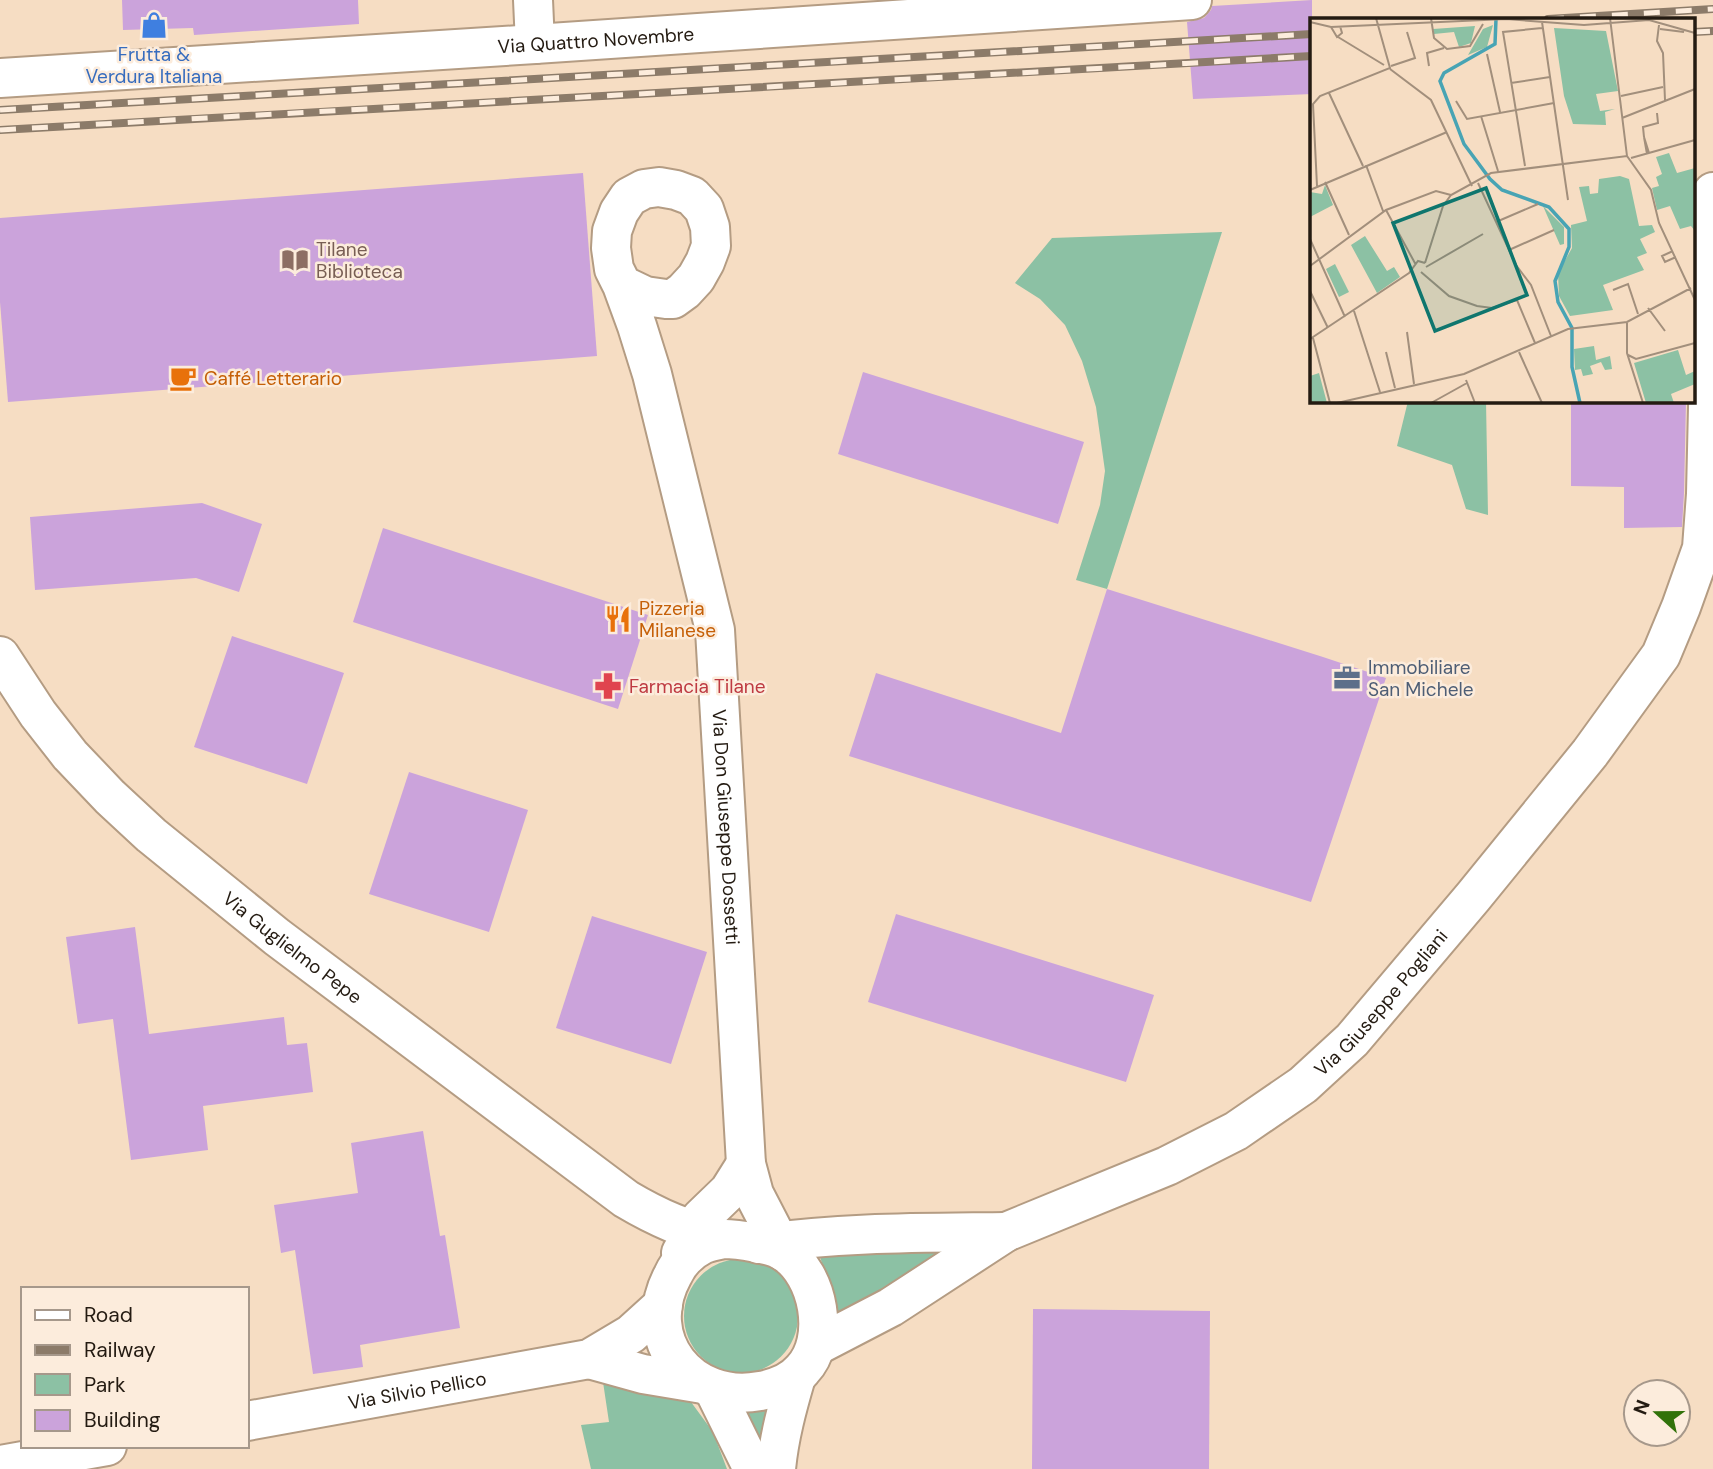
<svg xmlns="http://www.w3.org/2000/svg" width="1713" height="1469" viewBox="0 0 1713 1469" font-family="'DM Sans',sans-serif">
	<rect width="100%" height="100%" fill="#f6ddc3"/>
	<g fill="#8cc1a4">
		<polygon points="1222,232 1107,589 1076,580 1100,505 1105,471 1096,407 1082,361 1065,325 1040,299 1015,283 1052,238"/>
		<polygon points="1408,401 1486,401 1488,515 1466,509 1452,465 1397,446"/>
		<polygon points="944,1246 948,1260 840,1317 818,1251"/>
		<circle cx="741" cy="1316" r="57"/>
		<polygon points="603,1382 668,1388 691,1402 713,1432 727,1469 591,1469 581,1425 609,1422"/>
		<polygon points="776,1405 763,1469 741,1414"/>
	</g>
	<g fill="#cba3db">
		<polygon points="122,0 358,0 359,24 194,35 193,28 123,30"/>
		<polygon points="1312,0 1312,94 1193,99 1187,22 1204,18 1211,10 1212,6"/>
		<polygon points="583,173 597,356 8,402 0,302 0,218"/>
		<polygon points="863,372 1084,442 1058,524 838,454"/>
		<polygon points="1571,401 1686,401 1684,493 1682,527 1624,528 1624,487 1571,486"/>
		<polygon points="202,503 262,524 239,592 196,578 35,590 30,517"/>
		<polygon points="383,528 648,615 618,709 353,622"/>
		<polygon points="1107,589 1323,657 1386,678 1311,902 849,756 876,673 1061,733"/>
		<polygon points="232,636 344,673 307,784 194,747"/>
		<polygon points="409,772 528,810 489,932 369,894"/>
		<polygon points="896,914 1154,995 1126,1082 868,1002"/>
		<polygon points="592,916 707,952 671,1064 556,1028"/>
		<polygon points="135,927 149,1034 284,1017 287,1045 307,1043 313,1092 203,1106 208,1150 131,1160 113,1019 78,1024 66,937"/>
		<polygon points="423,1131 440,1236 445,1235 460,1328 360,1345 363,1367 313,1374 295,1250 281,1253 274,1205 358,1193 351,1143"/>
		<polygon points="1033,1309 1210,1311 1209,1469 1032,1469"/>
	</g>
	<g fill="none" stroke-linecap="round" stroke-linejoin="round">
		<defs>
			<g id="minor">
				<polyline points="533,0 535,44"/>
				<path id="s1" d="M 0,78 L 535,44 L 1192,0"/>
				<path id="s2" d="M 622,285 L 645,296 L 666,299 L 673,299 L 684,291 L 696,278 L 705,262 L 711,246 L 710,227 L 704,209 L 692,196 L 676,190 L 659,187 L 644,189 L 629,197 L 619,212 L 612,231 L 611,248 L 614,269 L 622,285 L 637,326 L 652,374 L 715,630 L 746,1164 L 754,1194 L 784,1252"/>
				<path id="s3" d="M 0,656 L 38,714 L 70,755 L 110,797 L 151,835 L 277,937 L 626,1199 C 658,1218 686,1230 723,1239"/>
				<path d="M 723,1239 C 738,1239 772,1244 784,1252 C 819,1274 831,1340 802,1370 C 792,1382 776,1388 760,1391 C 690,1404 638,1339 673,1275 C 679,1262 690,1251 702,1245 C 708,1242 716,1241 723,1239 Z"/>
				<path d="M 759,1244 C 842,1232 924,1233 1006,1232"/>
				<polyline points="681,1253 701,1218 729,1191 746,1164"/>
				<path id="s4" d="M 816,1346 L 891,1307 L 1006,1232 L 1167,1166 L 1236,1131 L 1303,1085 L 1352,1040 L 1473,897 L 1590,753 L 1661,655 L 1681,607 L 1702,548 L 1706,494 L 1713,192"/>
				<polyline points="589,1359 643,1374 703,1384"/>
				<polyline points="713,1388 753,1469"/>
				<path id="s5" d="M 247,1421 L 589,1359 L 631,1334 L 663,1305"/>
				<polyline points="0,1465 107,1446"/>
				<path d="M 776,1469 C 779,1437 787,1408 796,1377"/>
			</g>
		</defs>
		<use href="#minor" stroke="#b49c83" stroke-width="42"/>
		<use href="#minor" stroke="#fff" stroke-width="38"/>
		<defs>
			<g id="rail">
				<polyline points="1548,19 1713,9"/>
				<polyline points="1694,32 1713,31"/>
				<polyline points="0,110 1312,34"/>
				<path d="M 0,130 C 437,104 875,82 1312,56"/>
			</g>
		</defs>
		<use href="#rail" stroke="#8c7b69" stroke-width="8"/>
		<use href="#rail" stroke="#fcecdc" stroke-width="5" stroke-dasharray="16" stroke-linecap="butt"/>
	</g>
	<defs>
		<symbol id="shop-bare" viewBox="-9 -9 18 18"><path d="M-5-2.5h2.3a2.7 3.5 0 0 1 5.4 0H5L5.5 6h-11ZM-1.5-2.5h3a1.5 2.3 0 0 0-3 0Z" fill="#3f7fe0" stroke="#fcecdc" stroke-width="2.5" paint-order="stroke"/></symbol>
		<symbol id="library-bare" viewBox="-9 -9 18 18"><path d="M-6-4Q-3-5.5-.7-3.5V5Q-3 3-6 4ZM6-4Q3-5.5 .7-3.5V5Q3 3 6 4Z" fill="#8d6e63" stroke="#fcecdc" stroke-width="2.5" paint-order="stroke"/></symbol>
		<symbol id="cafe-bare" viewBox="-9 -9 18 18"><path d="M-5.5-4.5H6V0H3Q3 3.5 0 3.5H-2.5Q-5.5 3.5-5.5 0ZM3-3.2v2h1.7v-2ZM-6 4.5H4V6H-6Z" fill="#e8710a" stroke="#fcecdc" stroke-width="2.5" paint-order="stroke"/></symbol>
		<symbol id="restaurant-bare" viewBox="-9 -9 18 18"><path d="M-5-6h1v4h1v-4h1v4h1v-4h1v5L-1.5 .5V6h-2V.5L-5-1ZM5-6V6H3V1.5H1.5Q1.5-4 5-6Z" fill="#e8710a" stroke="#fcecdc" stroke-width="2.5" paint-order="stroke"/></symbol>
		<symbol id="office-bare" viewBox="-9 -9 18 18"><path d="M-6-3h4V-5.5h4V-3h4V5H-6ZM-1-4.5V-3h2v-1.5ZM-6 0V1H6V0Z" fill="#5c6f8a" stroke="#fcecdc" stroke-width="2.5" paint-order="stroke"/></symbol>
		<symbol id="pharmacy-bare" viewBox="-9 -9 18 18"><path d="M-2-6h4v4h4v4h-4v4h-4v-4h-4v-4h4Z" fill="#e0444e" stroke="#fcecdc" stroke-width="2.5" paint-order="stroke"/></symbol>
	</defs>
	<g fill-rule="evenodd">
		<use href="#shop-bare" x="135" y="6" width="38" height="38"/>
		<use href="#library-bare" x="276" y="241" width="38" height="38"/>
		<use href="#cafe-bare" x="164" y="359" width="38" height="38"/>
		<use href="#restaurant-bare" x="599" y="600" width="38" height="38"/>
		<use href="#office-bare" x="1328" y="659" width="38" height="38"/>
		<use href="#pharmacy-bare" x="589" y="667" width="38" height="38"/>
	</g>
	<g text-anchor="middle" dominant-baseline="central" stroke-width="5" stroke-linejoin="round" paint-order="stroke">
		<g font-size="19" fill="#241b12" stroke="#fcecdc">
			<text stroke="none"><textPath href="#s1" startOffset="597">Via Quattro Novembre</textPath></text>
			<text stroke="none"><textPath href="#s2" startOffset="892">Via Don Giuseppe Dossetti</textPath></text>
			<text stroke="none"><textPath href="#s3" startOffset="416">Via Guglielmo Pepe</textPath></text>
			<text stroke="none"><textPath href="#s4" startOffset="668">Via Giuseppe Pogliani</textPath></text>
			<text stroke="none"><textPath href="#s5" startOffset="173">Via Silvio Pellico</textPath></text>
		</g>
		<g font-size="19" fill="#366cbe" stroke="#fcecdc">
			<text x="154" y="54">Frutta &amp;<tspan x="154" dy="22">Verdura Italiana</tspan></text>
		</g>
		<g font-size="19" fill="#785e54" stroke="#fcecdc" text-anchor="start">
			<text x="316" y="249">Tilane<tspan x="316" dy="22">Biblioteca</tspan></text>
		</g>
		<g font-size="19" fill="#c56008" stroke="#fcecdc" text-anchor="start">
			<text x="204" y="378">Caffé Letterario</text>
			<text x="639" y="608">Pizzeria<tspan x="639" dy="22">Milanese</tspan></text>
		</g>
		<g font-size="19" fill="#4e5e75" stroke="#fcecdc" text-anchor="start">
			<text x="1368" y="667">Immobiliare<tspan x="1368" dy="22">San Michele</tspan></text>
		</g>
		<g font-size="19" fill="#be3a42" stroke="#fcecdc" text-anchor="start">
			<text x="629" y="686">Farmacia Tilane</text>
		</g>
	</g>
	<g transform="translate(1310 18)">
		<rect width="385" height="385" fill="#f6ddc3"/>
		<path d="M 183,7 L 177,29 L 158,37 L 173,11 ZM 165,8 L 161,25 L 149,29 L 144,14 L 124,16 L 123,11 ZM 244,10 L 296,13 L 308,73 L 286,76 L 290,93 L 305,91 L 295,94 L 296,107 L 263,106 L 254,78 ZM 359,135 L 367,155 L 385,150 L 385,213 L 381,208 L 370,211 L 360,188 L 347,192 L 342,170 L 349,168 L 346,159 L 352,156 L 346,139 ZM 310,158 L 319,161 L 329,208 L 342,207 L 345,214 L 330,221 L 337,235 L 327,239 L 334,252 L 293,267 L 303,292 L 260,298 L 249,278 L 248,255 L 262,230 L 261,207 L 277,203 L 269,169 L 279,168 L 280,176 L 288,175 L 289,161 ZM 15,167 L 23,187 L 0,199 L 0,174 L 12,176 ZM 233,188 L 254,209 L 254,226 L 250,227 ZM 55,218 L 77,253 L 84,249 L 90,259 L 67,275 L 41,227 ZM 25,246 L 39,274 L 29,279 L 16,251 ZM 284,328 L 286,342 L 300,338 L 302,351 L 295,352 L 291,344 L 280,348 L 283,356 L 273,358 L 271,351 L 265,352 L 264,331 ZM 368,332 L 376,357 L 385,353 L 385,366 L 361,376 L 364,385 L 336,385 L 324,345 ZM 9,355 L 17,385 L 0,385 L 0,358 Z" fill="#8cc1a4"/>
		<path fill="none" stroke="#48a4b4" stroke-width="3.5" d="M 186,1 L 185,26 L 134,55 L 130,63 L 154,126 L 180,161 L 192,172 L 239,189 L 259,211 L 259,229 L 245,263 L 248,284 L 262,310 L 262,349 L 270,385"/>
		<path fill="none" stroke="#a28f7c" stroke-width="2" d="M 121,0 L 124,20 L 137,31 L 160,28 L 173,6M 300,0 L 317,138M 0,4 L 21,9 L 196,1 L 274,7 L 339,2 L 385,15M 232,4 L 258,182M 349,7 L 347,23 L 353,35 L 355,82M 21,9 L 27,19 L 32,15 L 30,8M 350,11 L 374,14M 28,19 L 74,47M 177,36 L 190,94M 81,48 L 105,40 L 97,14M 119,48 L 117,35 L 134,30M 80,51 L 121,82 L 162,168M 201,65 L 240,59M 19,75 L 53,148M 311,78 L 353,69M 146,83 L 157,101 L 244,85M 171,98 L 188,153M 312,100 L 385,71M 334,119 L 333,109 L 348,105 L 347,95M 337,136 L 334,119 L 339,135M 321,140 L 385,122M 56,147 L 73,193M 215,148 L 193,14 L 232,10M 15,164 L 39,217M 168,165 L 206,247 L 221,267 L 241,318M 7,168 L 3,86 L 10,78 L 80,50 L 66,0M 0,172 L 137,114M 76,192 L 106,247M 186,204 L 228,186M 0,221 L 35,299M 199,232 L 244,212M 363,233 L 352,238 L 355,244 L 366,239M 115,245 L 133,188 L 141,177 L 181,155 L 317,138 L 341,172 L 349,205 L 385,282M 0,248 L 76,192 L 126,173 L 141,177M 116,249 L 173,216M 111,254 L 139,278 L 167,288 L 182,290 L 207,282 L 225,325M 303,272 L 318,266 L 328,296M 0,273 L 18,310M 338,290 L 355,313M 44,293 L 70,374M 317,304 L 317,335 L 333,385M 97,314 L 104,366M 3,320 L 20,385M 0,321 L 99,255 L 108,243 L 115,245M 76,334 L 85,370M 209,334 L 232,385M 318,337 L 326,341 L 385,325M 156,362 L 165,385M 27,385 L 154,356 L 258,311 L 317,304 L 381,270M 121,385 L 157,365"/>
		<path fill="#0f766e" fill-opacity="0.15" stroke="#0f766e" stroke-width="3.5" d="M 176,170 L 217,277 L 125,313 L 83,205 Z"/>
		<rect width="385" height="385" fill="none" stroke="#241b12" stroke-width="3.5"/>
	</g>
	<rect x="21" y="1287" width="228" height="161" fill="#fcecdc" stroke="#a6988b" stroke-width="2"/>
	<rect x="35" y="1310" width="35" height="10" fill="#ffffff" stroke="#a6988b" stroke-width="2"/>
	<text x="84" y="1322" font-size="21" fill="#241b12">Road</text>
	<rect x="35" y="1345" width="35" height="10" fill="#8c7b69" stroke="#a6988b" stroke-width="2"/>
	<text x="84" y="1357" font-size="21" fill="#241b12">Railway</text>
	<rect x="35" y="1374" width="35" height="21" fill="#8cc1a4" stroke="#a6988b" stroke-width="2"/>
	<text x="84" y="1392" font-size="21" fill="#241b12">Park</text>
	<rect x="35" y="1410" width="35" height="21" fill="#cba3db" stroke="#a6988b" stroke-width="2"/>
	<text x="84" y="1427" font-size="21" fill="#241b12">Building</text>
	<g transform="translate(1657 1413) rotate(291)"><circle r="33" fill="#fcecdc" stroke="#a6988b" stroke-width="2"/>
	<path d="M0-5L12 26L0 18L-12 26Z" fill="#31720a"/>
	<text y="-10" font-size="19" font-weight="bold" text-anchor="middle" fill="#241b12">N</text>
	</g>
</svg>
